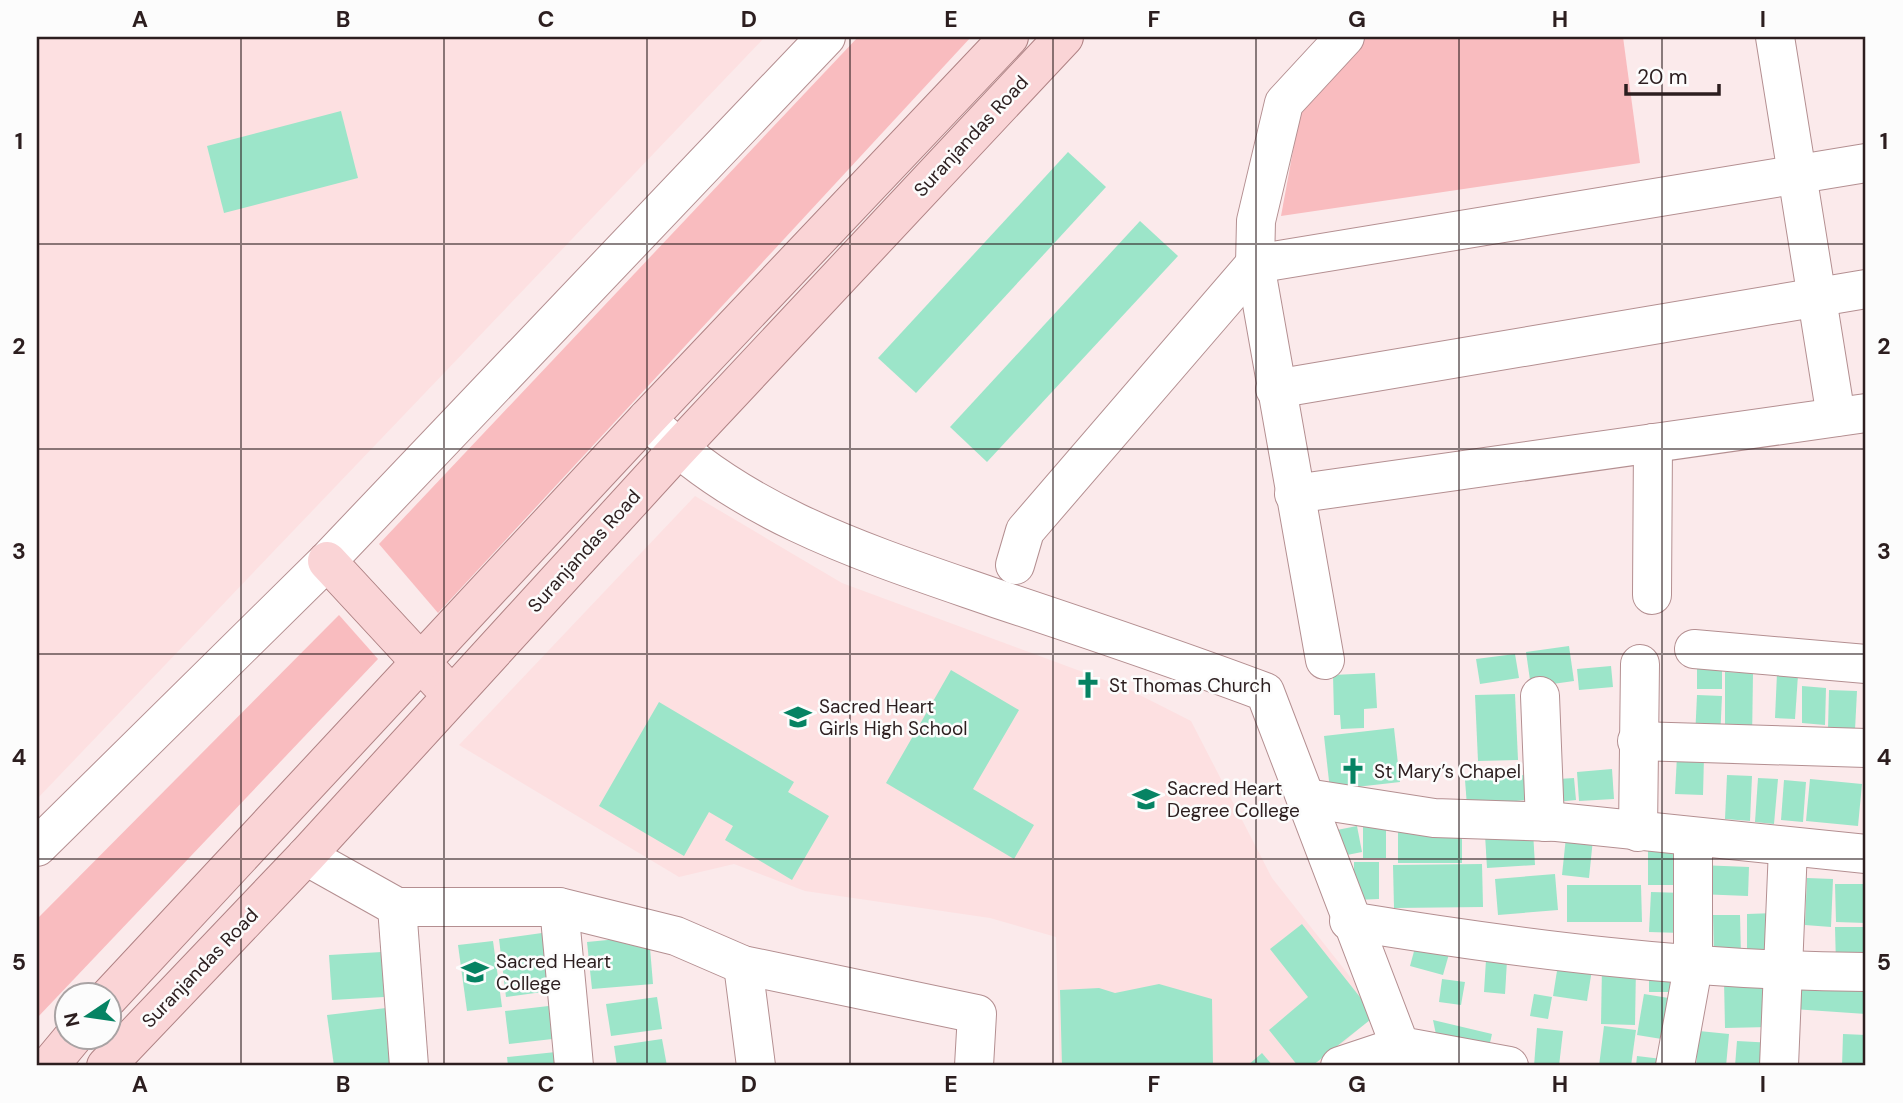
<svg xmlns="http://www.w3.org/2000/svg" width="1903" height="1103" viewBox="0 0 1903 1103" font-family="'DM Sans',sans-serif">
	<rect width="100%" height="100%" fill="#fbeaeb"/>
	<g fill="#fde0e1">
		<polygon points="37,37 765,37 37,799"/>
		<polygon points="695,496 842,583 1126,688 1191,721 1272,878 1378,1012 1317,1066 1060,1066 1056,937 990,918 805,891 734,864 679,877 459,745"/>
	</g>
	<g fill="#f9bcbf">
		<polygon points="858,37 971,37 438,613 379,544"/>
		<polygon points="1365,37 1623,37 1640,163 1281,216 1300,113"/>
		<polygon points="339,615 378,659 37,1018 37,919"/>
	</g>
	<g fill="#9ce5c9">
		<polygon points="341,111 358,178 224,213 207,146"/>
		<polygon points="1068,152 1106,187 916,393 878,358"/>
		<polygon points="1140,221 1178,256 987,462 950,427"/>
		<polygon points="1569,646 1574,681 1531,687 1526,652"/>
		<polygon points="1697,653 1722,654 1722,689 1697,689"/>
		<polygon points="1515,654 1519,678 1480,684 1476,659"/>
		<polygon points="1611,666 1613,687 1579,690 1577,669"/>
		<polygon points="951,670 1019,710 973,789 1034,825 1014,859 886,783"/>
		<polygon points="1725,672 1753,673 1752,741 1725,740"/>
		<polygon points="1375,673 1377,708 1364,709 1364,728 1341,729 1340,715 1334,715 1333,675"/>
		<polygon points="1777,673 1798,675 1795,719 1775,718"/>
		<polygon points="1802,686 1826,688 1825,725 1802,723"/>
		<polygon points="1829,690 1857,691 1855,730 1828,729"/>
		<polygon points="1515,694 1518,760 1478,761 1475,695"/>
		<polygon points="1697,695 1722,696 1720,740 1695,738"/>
		<polygon points="659,702 794,782 788,792 829,816 792,880 725,840 733,826 709,812 684,856 599,806"/>
		<polygon points="1394,728 1400,782 1330,790 1324,736"/>
		<polygon points="1677,756 1704,757 1703,795 1675,794"/>
		<polygon points="1612,769 1614,799 1579,801 1577,772"/>
		<polygon points="1524,775 1527,800 1467,806 1465,780"/>
		<polygon points="1727,775 1752,776 1750,821 1725,819"/>
		<polygon points="1574,778 1576,800 1546,803 1543,780"/>
		<polygon points="1758,778 1778,779 1774,824 1755,822"/>
		<polygon points="1810,779 1862,784 1858,826 1806,821"/>
		<polygon points="1784,780 1806,782 1803,822 1781,820"/>
		<rect x="1398" y="822" width="64" height="41"/>
		<polygon points="1363,825 1386,826 1386,858 1363,858"/>
		<polygon points="1357,826 1362,852 1332,858 1327,832"/>
		<polygon points="1533,832 1535,865 1487,868 1485,835"/>
		<polygon points="1566,837 1593,839 1589,878 1562,875"/>
		<polygon points="1648,844 1679,844 1680,885 1648,885"/>
		<polygon points="1354,862 1379,862 1379,899 1354,900"/>
		<polygon points="1482,864 1483,907 1394,908 1393,865"/>
		<polygon points="1699,865 1749,867 1748,896 1698,894"/>
		<polygon points="1555,874 1558,910 1498,915 1495,879"/>
		<polygon points="1807,878 1833,879 1831,927 1805,925"/>
		<polygon points="1835,884 1866,884 1866,923 1836,922"/>
		<polygon points="1567,885 1641,885 1642,922 1567,922"/>
		<polygon points="1651,892 1684,893 1681,933 1649,932"/>
		<polygon points="1775,913 1775,959 1747,959 1747,914"/>
		<polygon points="1713,915 1740,915 1741,956 1714,956"/>
		<polygon points="1302,924 1375,1016 1312,1066 1298,1066 1269,1030 1308,997 1270,949"/>
		<polygon points="1835,927 1866,927 1866,966 1836,965"/>
		<polygon points="549,932 557,990 506,997 499,939"/>
		<polygon points="649,936 653,984 592,989 587,942"/>
		<polygon points="493,941 502,1007 467,1011 458,945"/>
		<polygon points="1416,944 1449,954 1443,975 1410,966"/>
		<polygon points="382,952 384,997 332,1000 329,955"/>
		<polygon points="1560,952 1594,957 1587,1001 1553,996"/>
		<polygon points="1486,960 1507,961 1505,994 1484,992"/>
		<polygon points="1602,966 1636,966 1635,1025 1601,1024"/>
		<polygon points="1649,968 1684,968 1685,992 1649,992"/>
		<polygon points="1442,979 1465,982 1461,1005 1439,1002"/>
		<polygon points="1769,979 1769,1027 1725,1028 1724,980"/>
		<polygon points="1159,984 1212,999 1213,1066 1062,1066 1060,990 1099,988 1115,993"/>
		<polygon points="1793,986 1866,991 1866,1014 1793,1009"/>
		<polygon points="1534,994 1552,997 1548,1019 1530,1016"/>
		<polygon points="1644,994 1681,1000 1674,1041 1637,1035"/>
		<polygon points="657,997 662,1029 611,1036 606,1004"/>
		<polygon points="557,1005 561,1038 509,1044 505,1011"/>
		<polygon points="386,1008 393,1066 334,1066 327,1015"/>
		<polygon points="1433,1020 1492,1034 1486,1060 1439,1049"/>
		<polygon points="1604,1026 1636,1030 1631,1066 1599,1066"/>
		<polygon points="1537,1028 1563,1031 1559,1066 1534,1066"/>
		<polygon points="1699,1031 1729,1034 1726,1066 1696,1066"/>
		<polygon points="1843,1034 1866,1035 1866,1066 1842,1066"/>
		<polygon points="662,1039 667,1066 617,1066 614,1046"/>
		<polygon points="1737,1041 1774,1043 1772,1066 1735,1066"/>
		<polygon points="556,1052 558,1066 508,1066 507,1057"/>
		<polygon points="1262,1053 1273,1066 1247,1066"/>
		<polygon points="1637,1056 1670,1060 1669,1066 1636,1066"/>
	</g>
	<g fill="none" stroke-linecap="round" stroke-linejoin="round">
		<defs>
			<g id="minor">
				<polyline points="1775,37 1836,417"/>
				<polyline points="1275,389 1866,289"/>
				<path d="M 647,419 C 741,516 874,556 998,599 C 1088,629 1177,659 1265,692 L 1400,1046 L 1509,1066"/>
				<polyline points="1294,494 1866,413"/>
				<polyline points="1015,565 1025,531 1255,264 1866,163"/>
				<polyline points="1652,595 1653,443"/>
				<polyline points="1694,649 1866,664"/>
				<polyline points="1325,660 1255,264 1256,221 1284,103 1345,37"/>
				<polyline points="1540,696 1545,822"/>
				<polyline points="1637,741 1866,748"/>
				<polyline points="1306,798 1434,818 1557,822 1866,854"/>
				<polyline points="1638,832 1640,664"/>
				<polyline points="37,847 327,561 826,37"/>
				<polyline points="306,856 397,907 559,907 676,936 743,965 977,1014 974,1066"/>
				<polyline points="397,907 409,1066"/>
				<polyline points="559,907 574,1066"/>
				<path d="M 1349,921 C 1520,949 1693,971 1866,972"/>
				<polyline points="743,965 756,1066"/>
				<polyline points="1340,1066 1400,1046"/>
				<polyline points="1675,1066 1693,967 1693,838"/>
				<polyline points="1779,1066 1788,848"/>
			</g>
			<g id="major">
				<polyline points="327,561 439,682"/>
				<polyline points="108,998 647,419 1009,37"/>
				<polyline points="49,1066 74,1036"/>
				<polyline points="106,1066 306,856 677,450 1064,37"/>
			</g>
		</defs>
		<use href="#minor" stroke="#b48f91" stroke-width="40"/>
		<use href="#major" stroke="#af8284" stroke-width="40"/>
		<use href="#minor" stroke="#fff" stroke-width="38"/>
		<use href="#major" stroke="#fad4d6" stroke-width="38"/>
	</g>
	<path fill="none" stroke="#2c1e1f" stroke-width="2" stroke-opacity="0.55" d="M 241,37 L 241,1066M 444,37 L 444,1066M 647,37 L 647,1066M 850,37 L 850,1066M 1053,37 L 1053,1066M 1256,37 L 1256,1066M 1459,37 L 1459,1066M 1662,37 L 1662,1066M 37,244 L 1866,244M 37,449 L 1866,449M 37,654 L 1866,654M 37,859 L 1866,859"/>
	<defs>
		<symbol id="church-bare" viewBox="-9 -9 18 18"><path d="M-1.2-6h2.4v3.5h3.3v2.4h-3.3V6h-2.4V-.1h-3.3v-2.4h3.3Z" fill="#068363" stroke="#fcfcfc" stroke-width="2.5" paint-order="stroke"/></symbol>
		<symbol id="school-bare" viewBox="-9 -9 18 18"><path d="M0-5L7-2L0 1L-7-2ZM-4 1L0 2.5L4 1V4Q0 6-4 4Z" fill="#068363" stroke="#fcfcfc" stroke-width="2.5" paint-order="stroke"/></symbol>
		<symbol id="university-bare" viewBox="-9 -9 18 18"><path d="M0-5L7-2L0 1L-7-2ZM-4 1L0 2.5L4 1V4Q0 6-4 4Z" fill="#068363" stroke="#fcfcfc" stroke-width="2.5" paint-order="stroke"/></symbol>
	</defs>
	<g fill-rule="evenodd">
		<use href="#church-bare" x="1069" y="666" width="38" height="38"/>
		<use href="#school-bare" x="779" y="698" width="38" height="38"/>
		<use href="#church-bare" x="1334" y="752" width="38" height="38"/>
		<use href="#university-bare" x="1127" y="780" width="38" height="38"/>
		<use href="#university-bare" x="456" y="953" width="38" height="38"/>
	</g>
	<g text-anchor="middle" dominant-baseline="central" stroke-width="5" stroke-linejoin="round" paint-order="stroke">
		<g font-size="19" fill="#2c1e1f" stroke="#fcfcfc">
			<text transform="translate(971 136) rotate(-47)">Suranjandas Road</text>
			<text transform="translate(584 551) rotate(-48)">Suranjandas Road</text>
			<text transform="translate(200 968) rotate(-46)">Suranjandas Road</text>
		</g>
		<g font-size="19" fill="#2c1e1f" stroke="#fcfcfc" text-anchor="start">
			<text x="1109" y="685">St Thomas Church</text>
			<text x="819" y="706">Sacred Heart<tspan x="819" dy="22">Girls High School</tspan></text>
			<text x="1374" y="771">St Mary’s Chapel</text>
			<text x="1167" y="788">Sacred Heart<tspan x="1167" dy="22">Degree College</tspan></text>
			<text x="496" y="961">Sacred Heart<tspan x="496" dy="22">College</tspan></text>
		</g>
	</g>
	<rect width="1903" height="1103" fill="none" stroke="#fcfcfc" stroke-width="77"/>
	<g transform="translate(88 1016) rotate(257)"><circle r="33" fill="#fcfcfc" stroke="#a9a3a4" stroke-width="2"/>
	<path d="M0-5L12 26L0 18L-12 26Z" fill="#068363"/>
	<text y="-10" font-size="19" font-weight="bold" text-anchor="middle" fill="#2c1e1f">N</text>
	</g>
	<path d="M1626 84v10h93v-10" fill="none" stroke="#2c1e1f" stroke-width="3.5"/>
	<text x="1637" y="84" font-size="21" fill="#2c1e1f" stroke="#fcfcfc" stroke-width="5" paint-order="stroke">20 m</text>
	<rect x="38" y="38" width="1826" height="1026" fill="none" stroke="#2c1e1f" stroke-width="2.5"/>
	<g font-size="23" text-anchor="middle" font-weight="bold" fill="#2c1e1f">
		<text x="140" y="27">A</text>
		<text x="343" y="27">B</text>
		<text x="546" y="27">C</text>
		<text x="749" y="27">D</text>
		<text x="951" y="27">E</text>
		<text x="1154" y="27">F</text>
		<text x="1357" y="27">G</text>
		<text x="1560" y="27">H</text>
		<text x="1763" y="27">I</text>
		<text x="19" y="149">1</text>
		<text x="1884" y="149">1</text>
		<text x="19" y="354">2</text>
		<text x="1884" y="354">2</text>
		<text x="19" y="559">3</text>
		<text x="1884" y="559">3</text>
		<text x="19" y="765">4</text>
		<text x="1884" y="765">4</text>
		<text x="19" y="970">5</text>
		<text x="1884" y="970">5</text>
		<text x="140" y="1092">A</text>
		<text x="343" y="1092">B</text>
		<text x="546" y="1092">C</text>
		<text x="749" y="1092">D</text>
		<text x="951" y="1092">E</text>
		<text x="1154" y="1092">F</text>
		<text x="1357" y="1092">G</text>
		<text x="1560" y="1092">H</text>
		<text x="1763" y="1092">I</text>
	</g>
</svg>
